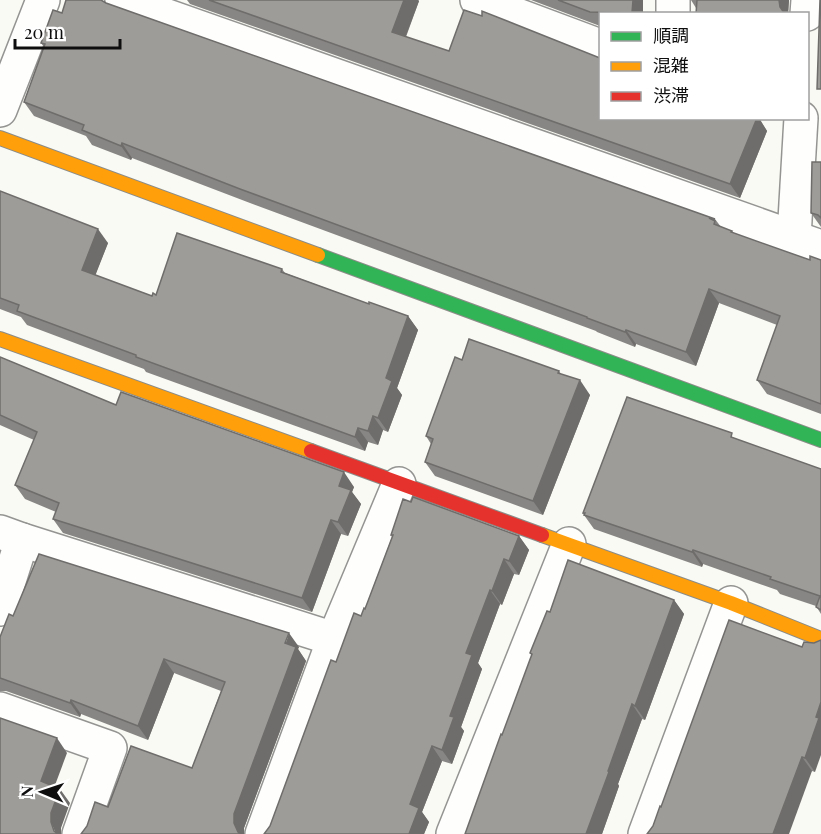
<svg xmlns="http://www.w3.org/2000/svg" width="821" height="834" viewBox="0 0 821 834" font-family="'Playfair Display','Noto Sans JP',serif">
	<rect width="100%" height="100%" fill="#fafaf4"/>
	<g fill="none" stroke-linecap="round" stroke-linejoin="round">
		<defs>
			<g id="street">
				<polyline points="122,0 821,247"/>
				<polyline points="477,0 600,46"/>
				<polyline points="673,14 673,0"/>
				<polyline points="807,14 808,0"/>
				<polyline points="0,110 43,0"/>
				<polyline points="794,237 801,118"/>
				<polyline points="0,532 22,540 334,639"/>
				<polyline points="0,609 22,540"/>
				<polyline points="0,709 110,748 79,834"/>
				<polyline points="262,834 334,639 399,484"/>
				<polyline points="453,834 569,544"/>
				<polyline points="645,834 731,603"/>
			</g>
			<polyline id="fast" points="318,255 821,440"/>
			<g id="slow">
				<polyline points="0,138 318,255"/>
				<polyline points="0,339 311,451"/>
				<polyline points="542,535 731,603 821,639"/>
			</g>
			<polyline id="jam" points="311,451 542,535"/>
		</defs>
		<use href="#street" stroke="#949492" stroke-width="36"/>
		<use href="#fast" stroke="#8b8b88" stroke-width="16"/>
		<use href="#slow" stroke="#8b8b88" stroke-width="16"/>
		<use href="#jam" stroke="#8b8b88" stroke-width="16"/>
		<use href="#street" stroke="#fefefd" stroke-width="33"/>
		<use href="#fast" stroke="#30b455" stroke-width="14"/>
		<use href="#slow" stroke="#ff9f0a" stroke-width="14"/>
		<use href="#jam" stroke="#e5322d" stroke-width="14"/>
	</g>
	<g fill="#888684">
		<polygon points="187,0 418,0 419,1 406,37 600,118 759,118 767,131 740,198 190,4"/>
		<polygon points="531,0 643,0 643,14 600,14 600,26"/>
		<polygon points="691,0 789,0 788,14 696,8"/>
		<polygon points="106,3 715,219 721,227 732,231 733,233 810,260 821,260 821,414 767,394 757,380 777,325 719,303 696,366 636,344 635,347 597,332 596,331 250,203 132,158 131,160 92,145 86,136 34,116 24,102 44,47 41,43 62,13"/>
		<polygon points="821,162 821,227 811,213"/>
		<polygon points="0,191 108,243 95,275 152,296 282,269 285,273 369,304 408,316 418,330 397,388 402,395 388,432 383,430 378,445 368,442 365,451 146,372 144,369 27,325 21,317 0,309"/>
		<polygon points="0,357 116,405 354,487 352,492 361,504 348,536 341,534 312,612 63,533 53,519 56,512 25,499 15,485 34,440 0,425"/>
		<polygon points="462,360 559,371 561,374 590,395 543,515 435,476 425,462 431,444 426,436"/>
		<polygon points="736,439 821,469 821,614 816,606 780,594 777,590 703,564 702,567 594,529 584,515 583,513"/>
		<polygon points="391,535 519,536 529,550 519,575 514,574 502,605 500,604 478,663 482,669 461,727 464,731 452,764 442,761 422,812 429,822 424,834 264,834 270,826 336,662 365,609 392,537"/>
		<polygon points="674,600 684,614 645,720 642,719 618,784 619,786 602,834 465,834 532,656 530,653 550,612"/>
		<polygon points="13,616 299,647 298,649 306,661 244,828 108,807 192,768 221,691 174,673 148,740 81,714 80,717 6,691 0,691 0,637"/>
		<polygon points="814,643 815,772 812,771 653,826 661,807 802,647"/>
	</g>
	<g fill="#6f6d6b">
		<polygon points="404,0 418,0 419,1 402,46 392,32"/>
		<polygon points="633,0 643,0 643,14 632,13"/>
		<polygon points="779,0 789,0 788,14 784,14 780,7"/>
		<polygon points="757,118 759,118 767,131 740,198 730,184"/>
		<polygon points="122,143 132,158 131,160 121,146"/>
		<polygon points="98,229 108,243 92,284 82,270"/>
		<polygon points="709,289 719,303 696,366 686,352"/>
		<polygon points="408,316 418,330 397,388 402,395 388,432 378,418 386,378"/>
		<polygon points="626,330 636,344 635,347 625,332"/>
		<polygon points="580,380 590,395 543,515 533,501"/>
		<polygon points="373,416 383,430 378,445 368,431"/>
		<polygon points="358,428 368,442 365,451 355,437"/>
		<polygon points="344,472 354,487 352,492 361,504 348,536 338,522 339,486"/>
		<polygon points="331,520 341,534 312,612 302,598"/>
		<polygon points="519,536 529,550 519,575 509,561"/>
		<polygon points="693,550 703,564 702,567 692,552"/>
		<polygon points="504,559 514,574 502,605 492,591"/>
		<polygon points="490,590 500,604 478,663 482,669 461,727 464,731 452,764 442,750 466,653"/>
		<polygon points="674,600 684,614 645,720 635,706"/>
		<polygon points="289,633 299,647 298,649 306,661 244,828 244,834 239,834 234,823 234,814"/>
		<polygon points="164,659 174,673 148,740 138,726"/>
		<polygon points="71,700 81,714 80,717 70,703"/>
		<polygon points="821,702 821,755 815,772 805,758 816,717"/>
		<polygon points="632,704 642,719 618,784 619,786 602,834 586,834 608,771"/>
		<polygon points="57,738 67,753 51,796 41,781"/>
		<polygon points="432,746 442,761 422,812 429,822 424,834 409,834 410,804"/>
		<polygon points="802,757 812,771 789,834 773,834"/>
		<polygon points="60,789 70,803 61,828 61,834 56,834 51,822 51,813"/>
	</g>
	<g fill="#9e9c99" stroke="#6f6d6b" stroke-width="1.5">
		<polygon points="66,0 101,0 106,3 715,219 709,218 715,221 714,224 732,231 731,232 810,260 810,256 821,260 821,404 757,380 780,316 709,289 686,352 626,330 625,332 587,318 587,317 240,189 122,143 121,146 82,130 84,125 24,102 45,44 41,43 53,10 62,13"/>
		<polygon points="209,0 404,0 392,32 449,51 464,10 482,16 482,11 600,58 600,118 757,118 730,184"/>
		<polygon points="558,0 633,0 632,13 590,12"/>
		<polygon points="697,0 779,0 780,7 785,14 696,14"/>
		<polygon points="820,0 821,0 821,89 817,89"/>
		<polygon points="812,162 821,162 821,218 818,215 811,213"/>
		<polygon points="0,191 98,229 82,270 152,296 153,293 156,295 177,233 282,269 281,272 369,304 369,302 408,316 386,378 392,381 378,418 373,416 368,431 358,428 355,437 136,357 136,355 17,311 19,305 0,298"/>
		<polygon points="469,339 559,371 558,373 580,380 533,501 425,462 433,439 426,436 455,357 462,360"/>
		<polygon points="0,357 116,405 121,392 344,472 339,486 351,490 338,522 331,520 302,598 53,519 59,503 15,485 37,432 0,415"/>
		<polygon points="627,397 732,433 731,437 821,469 821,610 816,607 820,596 770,579 771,577 693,550 692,552 584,515 585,513 583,513"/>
		<polygon points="413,497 519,536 509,561 504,559 492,591 490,590 466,653 472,655 450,716 454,717 442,750 432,746 410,804 419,808 409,834 264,834 270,826 331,660 336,662 354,613 361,616 364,608 365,609 393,535 391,535 403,499 411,502"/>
		<polygon points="39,554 289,633 285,643 296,647 234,814 234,823 238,832 241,834 81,834 87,826 95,802 108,807 131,746 192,768 225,682 164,659 138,726 71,700 70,703 0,678 0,637 9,614 13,616"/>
		<polygon points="568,560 674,600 635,706 632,704 608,771 609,772 586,834 465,834 501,734 502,735 532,654 530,653 547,611 550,612"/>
		<polygon points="729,620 802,647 804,642 814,643 821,640 821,702 816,717 819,718 805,758 802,757 773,834 647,834 653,826 660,806 661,807"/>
		<polygon points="0,718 57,738 41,781 60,789 51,813 51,822 54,831 58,834 0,834"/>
	</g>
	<rect x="599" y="12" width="210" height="108" fill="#ffffff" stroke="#9f9f9f" stroke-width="1.5"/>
	<rect x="611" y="32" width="30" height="9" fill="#30b455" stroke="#9f9f9f" stroke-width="1.5"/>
	<text x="653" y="42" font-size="18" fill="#0e0e0e">順調</text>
	<rect x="611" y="62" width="30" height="9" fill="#ff9f0a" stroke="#9f9f9f" stroke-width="1.5"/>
	<text x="653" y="72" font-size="18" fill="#0e0e0e">混雑</text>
	<rect x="611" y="92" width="30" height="9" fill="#e5322d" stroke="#9f9f9f" stroke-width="1.5"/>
	<text x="653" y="102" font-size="18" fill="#0e0e0e">渋滞</text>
	<g transform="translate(42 792) rotate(272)" stroke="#ffffff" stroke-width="4.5" paint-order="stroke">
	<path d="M0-4.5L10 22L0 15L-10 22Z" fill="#0e0e0e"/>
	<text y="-9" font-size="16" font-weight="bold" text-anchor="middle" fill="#0e0e0e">N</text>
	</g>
	<path d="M15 39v9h105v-9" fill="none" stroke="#0e0e0e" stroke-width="3"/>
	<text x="24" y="39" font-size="18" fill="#0e0e0e" stroke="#ffffff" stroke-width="4.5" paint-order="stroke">20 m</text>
</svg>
